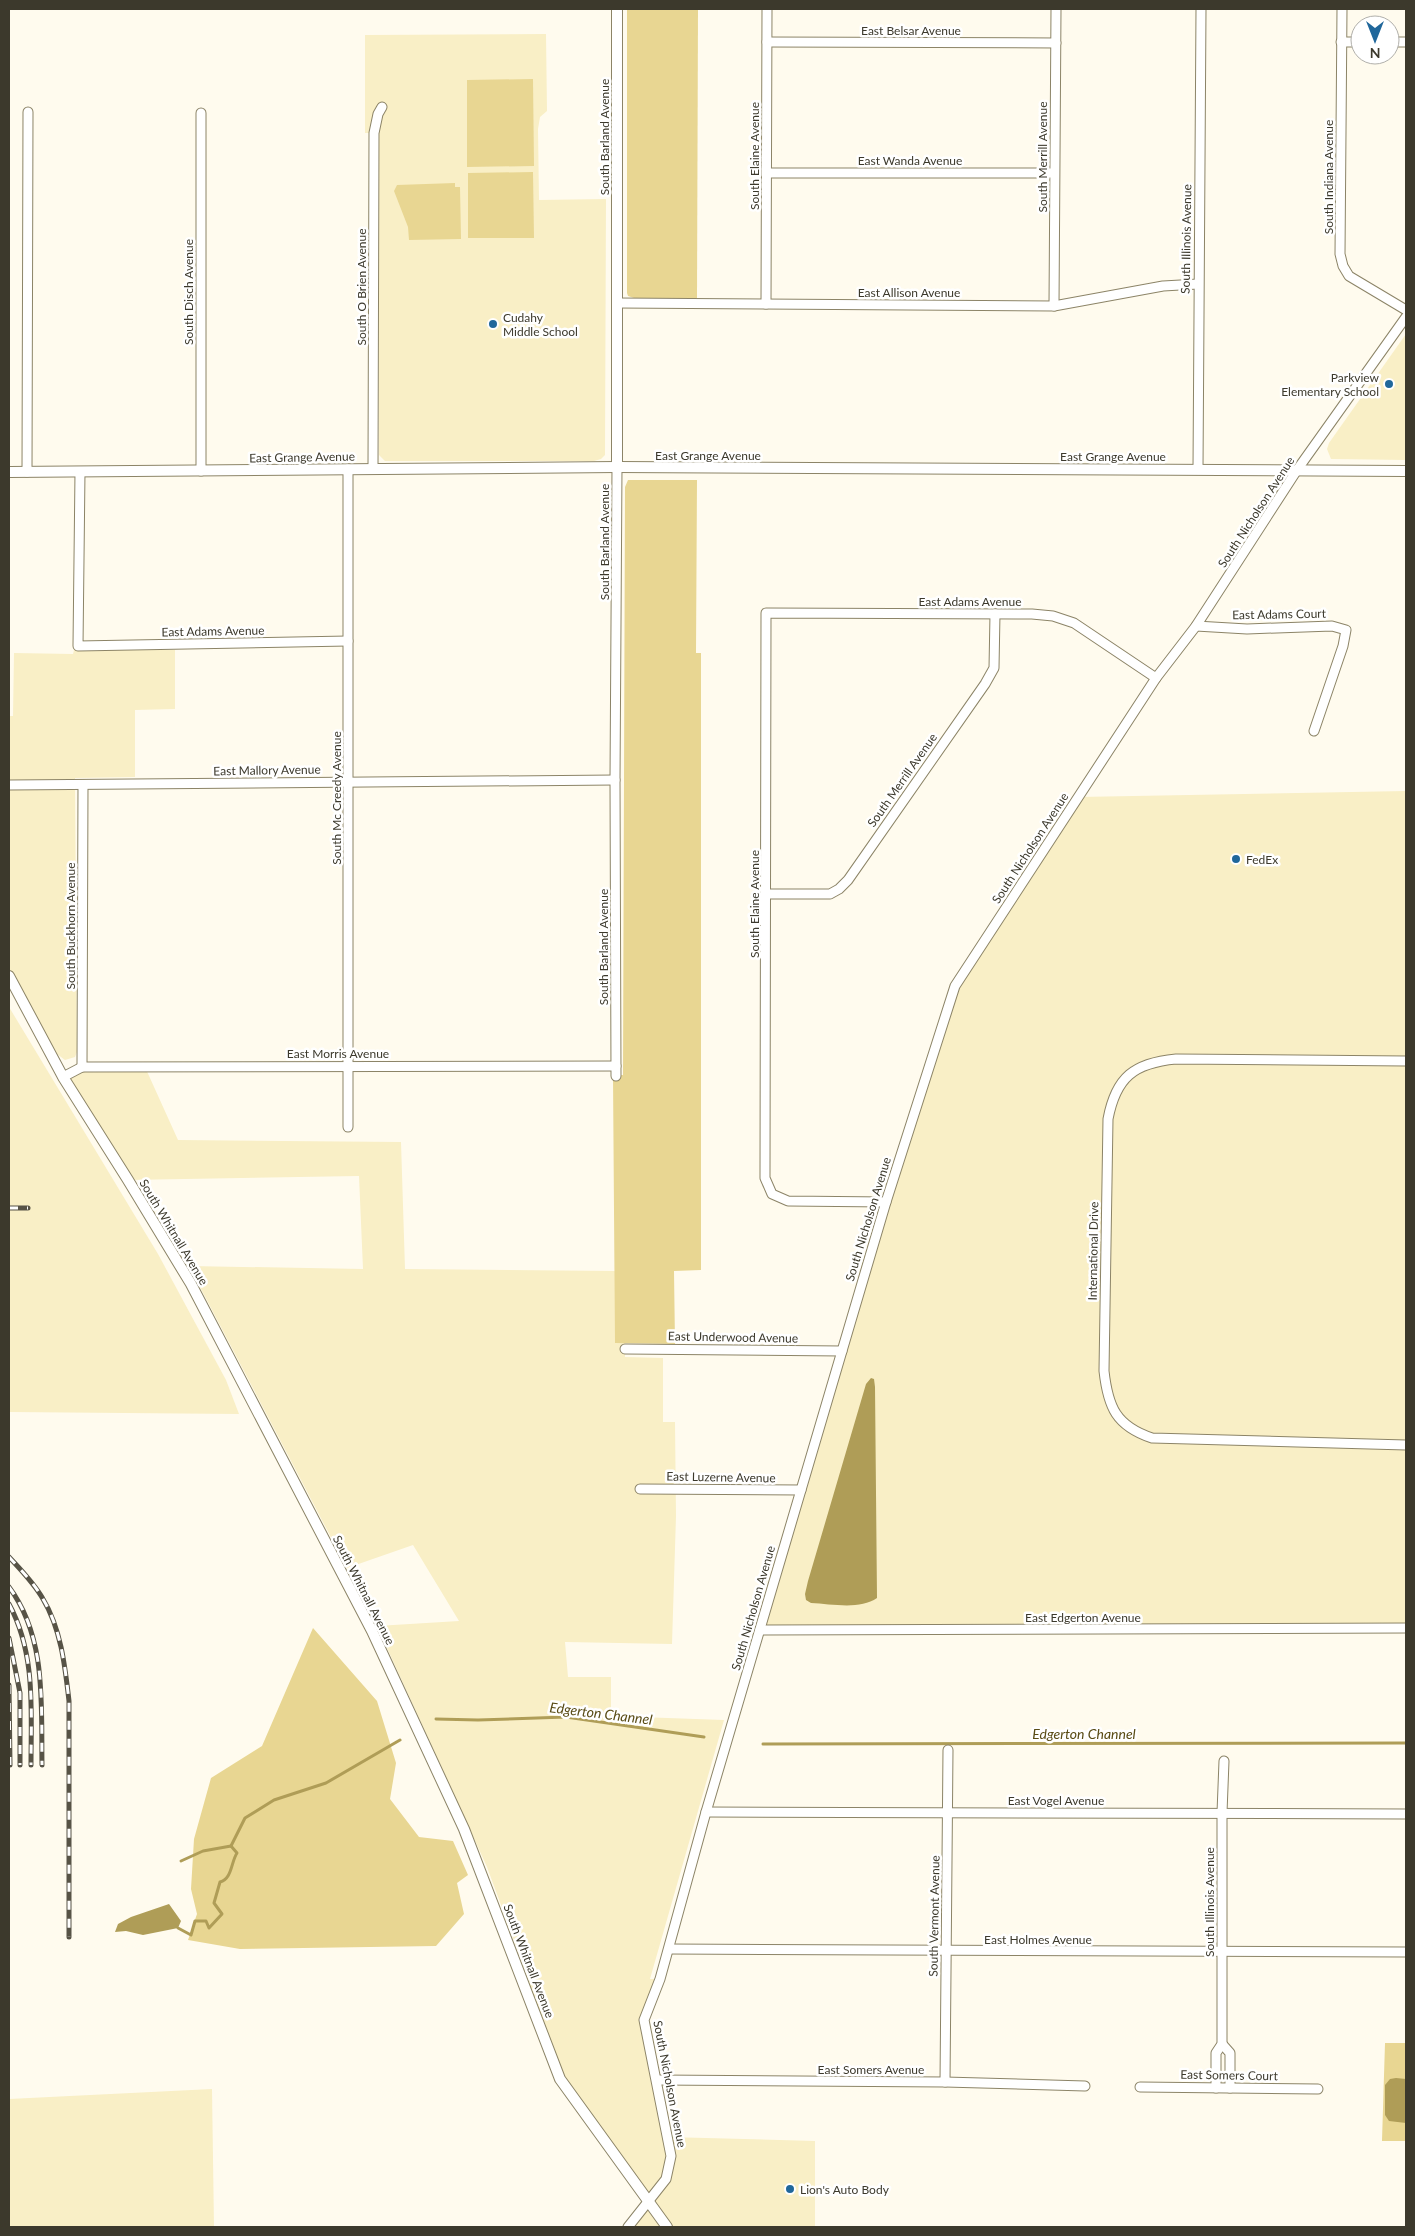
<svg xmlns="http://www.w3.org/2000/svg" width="1415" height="2236" viewBox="0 0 1415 2236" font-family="Lato,sans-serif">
	<rect width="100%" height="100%" fill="#fffbee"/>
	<g fill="#f9efc6">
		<polygon points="546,34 547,111 540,117 538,129 539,200 606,199 605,455 601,459 594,461 385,461 379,455 379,133 365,133 365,35"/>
		<polygon points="1406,334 1406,460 1331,459 1327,449 1329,443"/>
		<polygon points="74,650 175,650 175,709 135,710 135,777 75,778 77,1052 75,1057 65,1060 57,1054 9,968 9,716 13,716 14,653 73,654"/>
		<polygon points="1406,791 1406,1628 760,1630 955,986 1078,797"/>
		<polygon points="9,1007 158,1254 226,1380 239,1414 9,1412"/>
		<polygon points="82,1067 145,1067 178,1140 401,1142 405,1269 615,1271 615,1343 625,1343 625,1357 663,1358 663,1422 675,1422 676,1516 672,1644 565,1642 568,1677 611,1677 611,1716 724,1720 650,1979 660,1979 644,2020 667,2137 815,2141 815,2227 632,2227 647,2202 560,2079 523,1982 529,1981 487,1867 377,1626 459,1621 413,1545 347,1568 189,1266 363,1269 359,1176 128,1180 63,1077"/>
		<polygon points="212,2089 214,2227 9,2227 9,2099"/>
	</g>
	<g fill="#e8d692">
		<polygon points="627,9 698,9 697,298 634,298 628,296 627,293"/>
		<polygon points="533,79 534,166 467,167 467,80"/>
		<polygon points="533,172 534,238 468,238 468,173"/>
		<polygon points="455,183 455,187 460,187 461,239 409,240 408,227 394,191 397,185"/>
		<polygon points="628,480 697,480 696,653 701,653 701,1270 674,1271 675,1344 615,1343 613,1076 623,1075 625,487"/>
		<polygon points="313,1628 377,1701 396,1763 390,1799 419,1837 453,1841 468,1875 457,1883 464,1914 436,1946 240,1949 188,1940 197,1914 191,1889 194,1839 211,1778 262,1746"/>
		<polygon points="1385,2043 1406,2043 1406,2141 1382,2141"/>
	</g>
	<g fill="#af9d57">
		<path d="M 871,1378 L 874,1379 L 875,1387 L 877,1598 C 860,1610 832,1604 811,1603 L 806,1600 L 805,1594 L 808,1581 L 866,1384 Z"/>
		<polygon points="169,1904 181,1921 178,1928 143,1935 126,1931 115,1932 118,1924 131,1917"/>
		<polygon points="1396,2078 1406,2079 1406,2123 1389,2121 1385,2115 1385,2085 1390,2079"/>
	</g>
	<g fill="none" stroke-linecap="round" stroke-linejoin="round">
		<g stroke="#af9d57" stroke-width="3">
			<polyline points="436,1719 478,1720 566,1717 704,1737"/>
			<polyline points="763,1744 1406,1743"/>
			<polyline points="231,1846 245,1818 274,1800 326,1783 400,1740"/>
			<polyline points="181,1861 203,1851 231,1846"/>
			<path d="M 178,1928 L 191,1935 L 195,1921 L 206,1921 L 209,1928 L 222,1914 L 214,1903 L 220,1882 C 232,1879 231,1862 237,1853 L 231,1846"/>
		</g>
		<defs>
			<g id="minor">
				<polyline points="1342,9 1340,254 1343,266 1349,276 1406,310"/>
				<polyline points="767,42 1056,43"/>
				<polyline points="1341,42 1360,42"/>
				<polyline points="1390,42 1406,42"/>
				<polyline points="201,113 201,471"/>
				<polyline points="767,173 1054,173"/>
				<polyline points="617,303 1054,306 1163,286 1198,284"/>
				<polyline points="766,304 767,9"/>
				<polyline points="1054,306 1056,9"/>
				<polyline points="348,469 348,1127"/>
				<polyline points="373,469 374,133 378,114 382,107"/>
				<polyline points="1198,469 1201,9"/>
				<polyline points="27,472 28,112"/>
				<polyline points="80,472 78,646 348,641"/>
				<polyline points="1196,626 1247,629 1332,626 1346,630 1343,646 1314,731"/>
				<polyline points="9,785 615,780"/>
				<polyline points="767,894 830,894 839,889 848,880 985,684 994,668 995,614"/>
				<path d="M 1406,1061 L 1176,1059 C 1134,1063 1116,1077 1108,1119 L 1104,1371 C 1108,1407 1116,1426 1152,1438 L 1406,1445"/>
				<polyline points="82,1067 83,785"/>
				<polyline points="616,1076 615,780 617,467"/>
				<polyline points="63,1077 82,1067 616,1066"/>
				<polyline points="886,1202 788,1201 772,1194 765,1178 766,613 1032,614 1053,616 1074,623 1156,678"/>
				<polyline points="625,1349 842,1351"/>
				<polyline points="640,1489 801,1490"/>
				<polyline points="760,1630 1406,1628"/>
				<polyline points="706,1812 1406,1814"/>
				<polyline points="669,1949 1406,1952"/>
				<polyline points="1222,2044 1230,2053 1230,2088"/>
				<polyline points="657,2080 945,2082 1085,2086"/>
				<polyline points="945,2082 948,1750"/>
				<polyline points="1140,2087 1318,2089"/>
				<polyline points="1216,2088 1216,2053 1222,2044 1222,1813 1224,1761"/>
				<polyline points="628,2227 666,2179 671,2156 644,2020 660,1979 706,1812 842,1351 886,1202 955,986 1156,678 1196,626 1297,470 1406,317"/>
			</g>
			<g id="tertiary">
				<polyline points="617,9 617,467"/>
				<polyline points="9,472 617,467 1406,471"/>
				<polyline points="9,976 63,1077 128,1180 191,1284 372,1631 464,1829 560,2079 667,2227"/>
			</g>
		</defs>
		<use href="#minor" stroke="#8c8467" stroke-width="11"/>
		<use href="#tertiary" stroke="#8c8467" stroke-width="12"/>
		<use href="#minor" stroke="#fff" stroke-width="9"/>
		<use href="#tertiary" stroke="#fff" stroke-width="10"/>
		<defs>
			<g id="rail">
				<polyline points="9,1208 28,1208"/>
				<path d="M 9,1557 C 21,1570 34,1583 43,1599 C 61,1629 65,1666 69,1701 L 69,1937"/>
				<path d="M 9,1587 C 47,1638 41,1705 42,1765"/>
				<path d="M 9,1604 C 36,1654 31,1710 31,1765"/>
				<polyline points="9,1638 20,1693 20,1765"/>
				<polyline points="9,1685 10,1765"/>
			</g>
		</defs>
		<use href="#rail" stroke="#575346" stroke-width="5"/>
		<use href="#rail" stroke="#fff" stroke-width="3" stroke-dasharray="9" stroke-linecap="butt"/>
	</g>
	<g fill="#20679b" stroke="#fff" stroke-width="2">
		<circle cx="493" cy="324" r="5"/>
		<circle cx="1389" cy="384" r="5"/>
		<circle cx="1236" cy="859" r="5"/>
		<circle cx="790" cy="2189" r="5"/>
	</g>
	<g text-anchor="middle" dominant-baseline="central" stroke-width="5" stroke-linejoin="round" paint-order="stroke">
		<g font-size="12" fill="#3c392c" stroke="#fff">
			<text x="911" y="30">East Belsar Avenue</text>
			<text transform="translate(604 137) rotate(-90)">South Barland Avenue</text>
			<text transform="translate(754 156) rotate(-90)">South Elaine Avenue</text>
			<text transform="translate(1042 157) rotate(-90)">South Merrill Avenue</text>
			<text x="910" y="160">East Wanda Avenue</text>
			<text transform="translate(1328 177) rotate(-90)">South Indiana Avenue</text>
			<text transform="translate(1186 239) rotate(-89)">South Illinois Avenue</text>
			<text transform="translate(361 287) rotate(-90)">South O Brien Avenue</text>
			<text transform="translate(188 292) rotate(-90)">South Disch Avenue</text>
			<text x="909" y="292">East Allison Avenue</text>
			<text x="708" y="455">East Grange Avenue</text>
			<text x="1113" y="456">East Grange Avenue</text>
			<text transform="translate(302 457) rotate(-1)">East Grange Avenue</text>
			<text transform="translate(1256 512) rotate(-57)">South Nicholson Avenue</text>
			<text transform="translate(604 542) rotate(-90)">South Barland Avenue</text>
			<text x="970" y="601">East Adams Avenue</text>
			<text transform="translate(1279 614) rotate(-1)">East Adams Court</text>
			<text transform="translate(213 631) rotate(-1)">East Adams Avenue</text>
			<text transform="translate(267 770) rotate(-1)">East Mallory Avenue</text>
			<text transform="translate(902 780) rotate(-55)">South Merrill Avenue</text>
			<text transform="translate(336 798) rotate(-90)">South Mc Creedy Avenue</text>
			<text transform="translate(1030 848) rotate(-57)">South Nicholson Avenue</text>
			<text transform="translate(754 904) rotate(-90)">South Elaine Avenue</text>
			<text transform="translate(70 926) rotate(-90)">South Buckhorn Avenue</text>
			<text transform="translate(603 947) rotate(-90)">South Barland Avenue</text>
			<text x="338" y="1053">East Morris Avenue</text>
			<text transform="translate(868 1219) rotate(-73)">South Nicholson Avenue</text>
			<text transform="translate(174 1232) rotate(59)">South Whitnall Avenue</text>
			<text transform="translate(1093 1251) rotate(-89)">International Drive</text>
			<text transform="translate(733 1337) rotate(1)">East Underwood Avenue</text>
			<text transform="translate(721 1477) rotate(1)">East Luzerne Avenue</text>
			<text transform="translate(364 1590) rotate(63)">South Whitnall Avenue</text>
			<text transform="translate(753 1608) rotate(-74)">South Nicholson Avenue</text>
			<text x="1083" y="1617">East Edgerton Avenue</text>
			<text x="1056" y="1800">East Vogel Avenue</text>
			<text transform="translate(1209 1902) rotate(-90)">South Illinois Avenue</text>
			<text transform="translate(934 1916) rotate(-89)">South Vermont Avenue</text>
			<text x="1038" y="1939">East Holmes Avenue</text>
			<text transform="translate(529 1961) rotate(69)">South Whitnall Avenue</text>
			<text x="871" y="2069">East Somers Avenue</text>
			<text transform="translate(1229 2075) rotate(1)">East Somers Court</text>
			<text transform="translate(670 2084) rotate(79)">South Nicholson Avenue</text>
		</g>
		<g font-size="12" fill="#3c392c" stroke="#fff" text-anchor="start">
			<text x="503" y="317">Cudahy<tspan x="503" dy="14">Middle School</tspan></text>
			<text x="1379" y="377" text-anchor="end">Parkview<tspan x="1379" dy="14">Elementary School</tspan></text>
			<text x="1246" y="859">FedEx</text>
			<text x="800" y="2189">Lion's Auto Body</text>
		</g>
		<g font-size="14" font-style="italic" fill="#594b15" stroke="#fff">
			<text transform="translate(601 1713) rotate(7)">Edgerton Channel</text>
			<text x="1084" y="1733">Edgerton Channel</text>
		</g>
	</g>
	<rect width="1415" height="2236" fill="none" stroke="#3c392c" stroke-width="20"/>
	<g transform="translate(1375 40) rotate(180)"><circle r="24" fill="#ffffff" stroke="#b1b0ab"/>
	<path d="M0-4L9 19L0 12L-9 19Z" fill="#20679b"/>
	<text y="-8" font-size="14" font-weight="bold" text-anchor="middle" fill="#3c392c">N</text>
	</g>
</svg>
